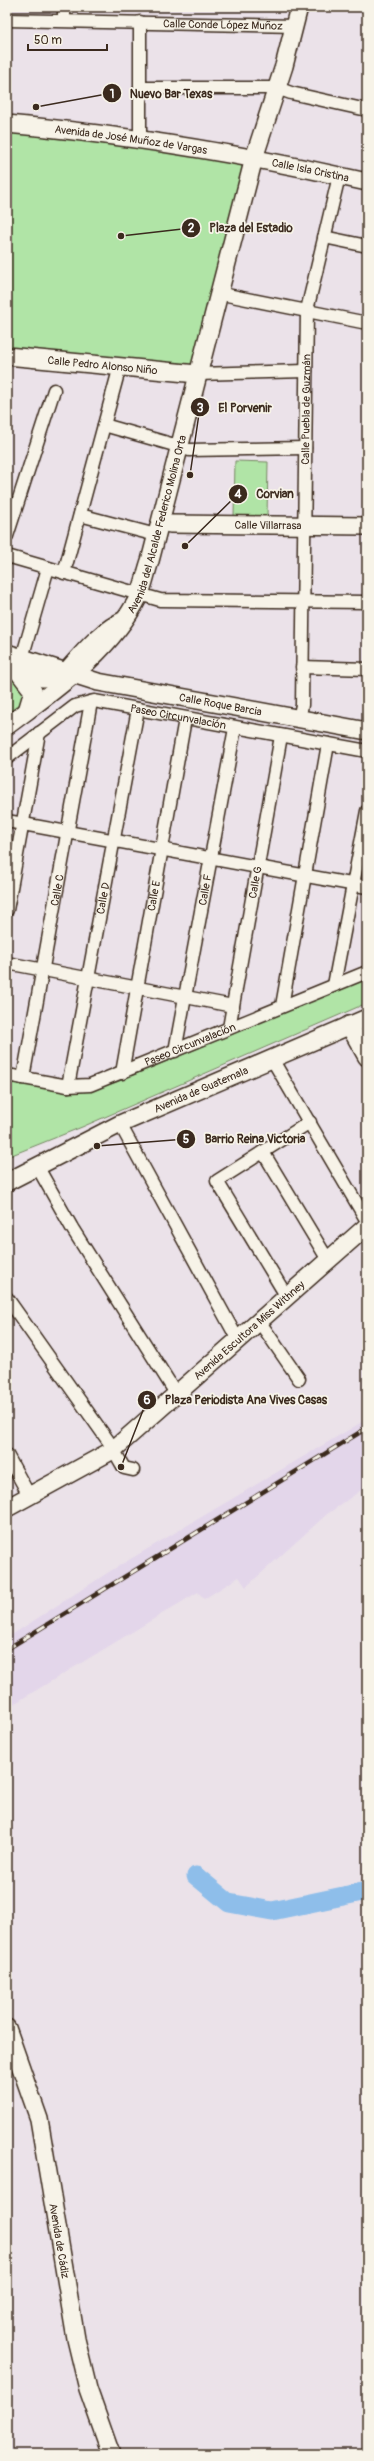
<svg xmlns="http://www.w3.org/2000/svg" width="374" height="2461" viewBox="0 0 374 2461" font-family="Pangolin,sans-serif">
	<rect width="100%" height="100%" fill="#ebe2e9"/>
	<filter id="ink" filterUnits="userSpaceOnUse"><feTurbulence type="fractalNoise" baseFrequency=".025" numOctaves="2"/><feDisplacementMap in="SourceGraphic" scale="8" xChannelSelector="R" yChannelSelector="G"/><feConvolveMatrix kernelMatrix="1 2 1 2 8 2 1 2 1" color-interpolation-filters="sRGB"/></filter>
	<g filter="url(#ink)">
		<polygon fill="#e3d6ea" points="367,1419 367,1486 326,1515 246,1587 239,1577 204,1599 198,1592 7,1708 7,1638 112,1570"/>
		<g fill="#b0e4a6" stroke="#768762">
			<polygon points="7,124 254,158 197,374 7,356"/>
			<polygon points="235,461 268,462 267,517 234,516"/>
			<polygon points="7,672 26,689 20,708 7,719"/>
			<polygon points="367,978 367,1003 82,1127 7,1157 7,1082 70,1092 84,1092 117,1082"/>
		</g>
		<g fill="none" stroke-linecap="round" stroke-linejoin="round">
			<polyline stroke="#8ebeea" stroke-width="19" points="196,1876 229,1903 272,1911 367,1891"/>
			<defs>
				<g id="street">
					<path id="s1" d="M 7,20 L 295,26"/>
					<polyline points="64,20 64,7"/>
					<polyline points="140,88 277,88 291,93 367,110"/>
					<polyline points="140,139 140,22"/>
					<polyline points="324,237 367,246"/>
					<polyline points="227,295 367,323"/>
					<polyline points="197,374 306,371"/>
					<polyline points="104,425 178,446"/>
					<polyline points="189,450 305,448"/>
					<polyline points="80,515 156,535"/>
					<polyline points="7,536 54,390"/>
					<polyline points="7,556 160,600 367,602"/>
					<polyline points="64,573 120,366"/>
					<polyline points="22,658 48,568"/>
					<polyline points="302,667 367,669"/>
					<path d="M 59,676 C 78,655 98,628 125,617"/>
					<path id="s2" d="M 299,719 L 302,705 L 307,310 L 339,176"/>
					<path id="s3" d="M 7,758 L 75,706 L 94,701 L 367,751"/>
					<polyline points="7,821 367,887"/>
					<polyline points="7,910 39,733"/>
					<polyline points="7,963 233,1006"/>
					<polyline points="334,985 367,811"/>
					<polyline points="282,1006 328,744"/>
					<path id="s4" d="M 229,1028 L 281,736"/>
					<path id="s5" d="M 175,1051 L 235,728"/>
					<polyline points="272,1059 367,1221"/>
					<path id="s6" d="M 122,1073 L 185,719"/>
					<path id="s7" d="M 7,1075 L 68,1086 L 90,1085 L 367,972"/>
					<path id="s8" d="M 23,1078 L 91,702"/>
					<path id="s9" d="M 68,1086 L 138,709"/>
					<polyline points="120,1124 238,1340"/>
					<polyline points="263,1152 328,1260"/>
					<polyline points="37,1166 72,1228 177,1395"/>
					<polyline points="287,1297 217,1181 310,1122"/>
					<polyline points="7,1298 109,1442 124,1468 133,1470"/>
					<polyline points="259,1321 299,1379"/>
					<polyline points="7,1455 30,1497"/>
				</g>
				<g id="secondary">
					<path id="s10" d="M 7,124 C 128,135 248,155 367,182"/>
					<path id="s11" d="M 7,356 L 197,374"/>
					<path id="s12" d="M 170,524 L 367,526"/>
					<path id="s13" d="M 7,653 L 98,682 L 367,731"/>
					<polyline points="7,667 43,678 71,675"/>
					<polyline points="17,670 33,691 27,711"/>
					<path id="s14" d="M 7,726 C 56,689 111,652 139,596 C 144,585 146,572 150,561 L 254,158 L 284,66 L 299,7"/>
					<polyline points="349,1025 367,1057"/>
					<path id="s15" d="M 7,1182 L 120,1124 L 367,1018"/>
					<path id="s16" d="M 7,1508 L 113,1450 L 367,1226"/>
					<path id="s17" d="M 7,2028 L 39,2119 L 76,2339 L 88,2389 L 111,2454"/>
				</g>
			</defs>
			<use href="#street" stroke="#3b2a1e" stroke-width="15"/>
			<use href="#secondary" stroke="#3b2a1e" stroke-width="20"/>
			<use href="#street" stroke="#f7f3e8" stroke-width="12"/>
			<use href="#secondary" stroke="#f7f3e8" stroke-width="17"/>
			<defs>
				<polyline id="rail" points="7,1649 367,1428"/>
			</defs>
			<use href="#rail" stroke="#3b2a1e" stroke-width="4.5"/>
			<use href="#rail" stroke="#f7f3e8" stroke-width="3" stroke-dasharray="9" stroke-linecap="butt"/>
		</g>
	</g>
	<g text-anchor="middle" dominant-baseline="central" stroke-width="3.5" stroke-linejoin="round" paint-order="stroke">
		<g font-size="11" fill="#3b2a1e" stroke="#f7f3e8">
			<text stroke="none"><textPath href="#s1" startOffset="216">Calle Conde López Muñoz</textPath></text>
			<text stroke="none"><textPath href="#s10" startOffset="125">Avenida de José Muñoz de Vargas</textPath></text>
			<text stroke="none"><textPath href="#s10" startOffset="307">Calle Isla Cristina</textPath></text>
			<text stroke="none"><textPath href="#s11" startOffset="96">Calle Pedro Alonso Niño</textPath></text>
			<text stroke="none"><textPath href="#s2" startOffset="310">Calle Puebla de Guzmán</textPath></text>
			<text stroke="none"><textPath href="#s14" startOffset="261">Avenida del Alcalde Federico Molina Orta</textPath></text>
			<text stroke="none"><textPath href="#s12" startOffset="98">Calle Villarrasa</textPath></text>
			<text stroke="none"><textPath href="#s13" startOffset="220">Calle Roque Barcia</textPath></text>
			<text stroke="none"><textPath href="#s3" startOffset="191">Paseo Circunvalación</textPath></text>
			<text stroke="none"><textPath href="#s4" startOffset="148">Calle G</textPath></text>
			<text stroke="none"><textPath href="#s5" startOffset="164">Calle F</textPath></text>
			<text stroke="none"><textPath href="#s8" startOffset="191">Calle C</textPath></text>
			<text stroke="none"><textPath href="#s6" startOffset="180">Calle E</textPath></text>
			<text stroke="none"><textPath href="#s9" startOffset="191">Calle D</textPath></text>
			<text stroke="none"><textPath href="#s7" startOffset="192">Paseo Circunvalación</textPath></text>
			<text stroke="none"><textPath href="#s15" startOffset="215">Avenida de Guatemala</textPath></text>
			<text stroke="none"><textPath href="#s16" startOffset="302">Avenida Escultora Miss Withney</textPath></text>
			<text stroke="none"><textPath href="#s17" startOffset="220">Avenida de Cádiz</textPath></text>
		</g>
	</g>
	<path fill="none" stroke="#3b2a1e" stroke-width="1.5" d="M36 107L112 93M121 236L191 228M190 475L200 407M185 546L238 494M97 1146L186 1139M121 1467L147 1400"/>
	<g fill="#3b2a1e" stroke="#f7f3e8" stroke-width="1.5">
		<circle cx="36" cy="107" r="4"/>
		<circle cx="121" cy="236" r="4"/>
		<circle cx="190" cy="475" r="4"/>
		<circle cx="185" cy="546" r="4"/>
		<circle cx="97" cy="1146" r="4"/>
		<circle cx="121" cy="1467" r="4"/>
		<circle cx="112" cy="93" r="10"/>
		<circle cx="191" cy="228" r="10"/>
		<circle cx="200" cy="407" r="10"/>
		<circle cx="238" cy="494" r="10"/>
		<circle cx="186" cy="1139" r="10"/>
		<circle cx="147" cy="1400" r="10"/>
	</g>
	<g font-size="12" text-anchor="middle" font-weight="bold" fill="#fff">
		<text x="112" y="98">1</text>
		<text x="191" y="232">2</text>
		<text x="200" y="412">3</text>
		<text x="238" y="498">4</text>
		<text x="186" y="1143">5</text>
		<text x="147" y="1404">6</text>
	</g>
	<g font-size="12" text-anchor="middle" font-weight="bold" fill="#3b2a1e" stroke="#f7f3e8" stroke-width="3.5" stroke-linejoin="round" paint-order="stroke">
		<text x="171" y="98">Nuevo Bar Texas</text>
		<text x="251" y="232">Plaza del Estadio</text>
		<text x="245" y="412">El Porvenir</text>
		<text x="275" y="498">Corvian</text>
		<text x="255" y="1143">Barrio Reina Victoria</text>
		<text x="246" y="1404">Plaza Periodista Ana Vives Casas</text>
	</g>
	<rect width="374" height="2461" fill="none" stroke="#f7f3e8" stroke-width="24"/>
	<rect x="12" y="12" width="350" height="2437" fill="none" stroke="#3b2a1e" stroke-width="1.5" filter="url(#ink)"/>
	<path d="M28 44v6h79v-6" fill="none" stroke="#3b2a1e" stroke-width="2"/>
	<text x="34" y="44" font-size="12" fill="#3b2a1e" stroke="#f7f3e8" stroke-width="3" paint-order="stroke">50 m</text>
</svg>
